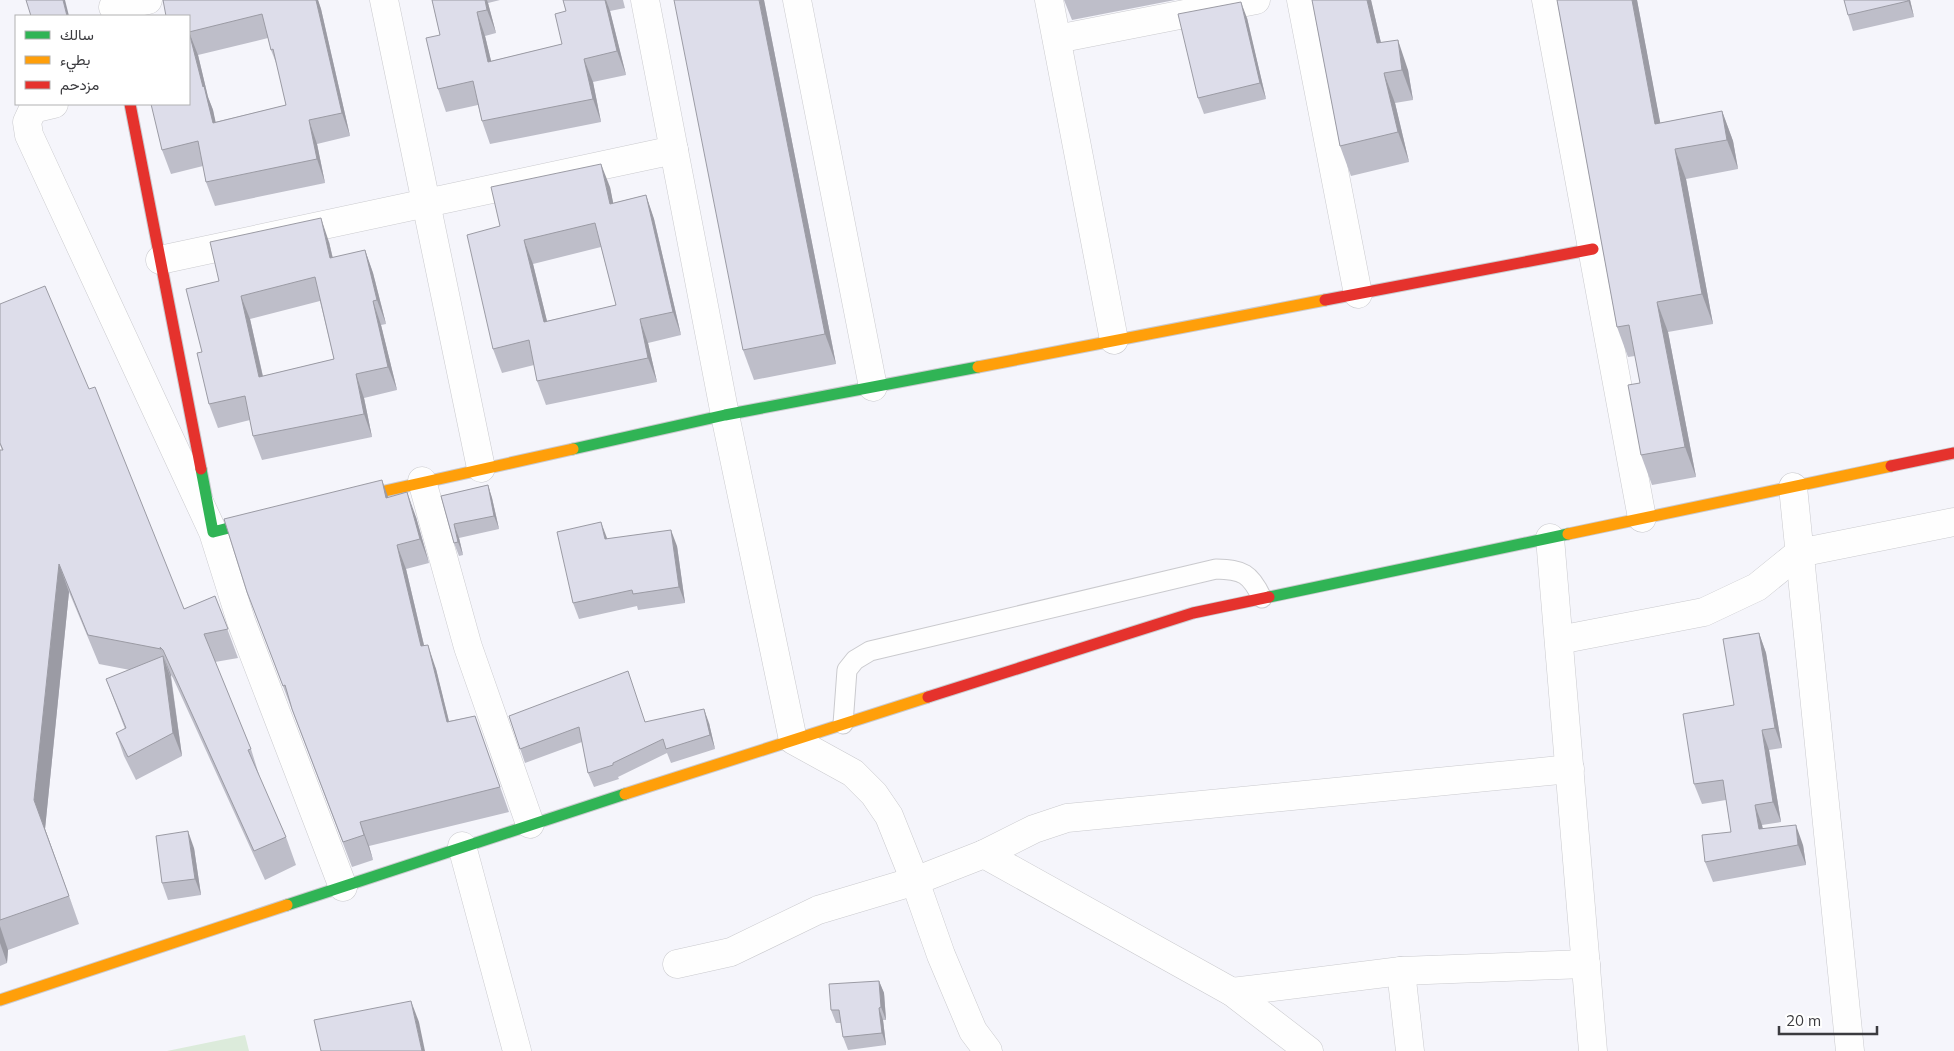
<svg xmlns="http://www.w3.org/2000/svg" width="1954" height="1051" viewBox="0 0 1954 1051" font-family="Mulish,Vazirmatn,sans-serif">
	<rect width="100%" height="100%" fill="#f5f5fb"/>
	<polygon fill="#dcebdb" points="245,1035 249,1051 167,1051"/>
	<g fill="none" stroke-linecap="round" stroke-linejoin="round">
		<defs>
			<path id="lane" d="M 843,724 L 847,670 L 855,660 L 870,651 L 1216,569 C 1243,570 1250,573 1262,598"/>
			<g id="street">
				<polyline points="384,0 481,468"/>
				<polyline points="645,0 725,415 793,740 853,773 874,794 889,816 915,881 941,955 973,1031 988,1051"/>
				<polyline points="797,0 873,387"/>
				<polyline points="1049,0 1114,340"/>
				<polyline points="1301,0 1358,294"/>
				<polyline points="1546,0 1642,518"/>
				<polyline points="113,7 148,0"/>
				<polyline points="1057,39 1256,0"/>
				<polyline points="54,104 33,109 27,122 29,135 213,532 241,621 343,887"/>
				<polyline points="160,260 674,150"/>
				<polyline points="422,481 468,647 530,824"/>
				<polyline points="1793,487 1850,1051"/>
				<polyline points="1550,538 1593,1051"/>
				<polyline points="1559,640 1704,612 1757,587 1799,553 1954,522"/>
				<polyline points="462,846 517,1051"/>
				<polyline points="984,854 1232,992 1309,1051"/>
				<polyline points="677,964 731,952 818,910 915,881 984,854 1034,829 1067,818 1570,769"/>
				<polyline points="1401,971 1410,1051"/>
				<polyline points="1232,992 1401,971 1586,964"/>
			</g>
			<g id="fast">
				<polyline points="573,449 725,415 978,367"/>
				<polyline points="201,469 213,532 264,519"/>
				<polyline points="1269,597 1568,534"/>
				<polyline points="287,905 625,794"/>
			</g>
			<g id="slow">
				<polyline points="978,367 1325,300"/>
				<polyline points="349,499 573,449"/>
				<polyline points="1568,534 1891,466"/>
				<polyline points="625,794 928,697"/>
				<polyline points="0,1000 287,905"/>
			</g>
			<g id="jam">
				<polyline points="130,104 201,469"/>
				<polyline points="1325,300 1593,249"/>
				<polyline points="1891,466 1954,453"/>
				<polyline points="928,697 1193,613 1269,597"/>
			</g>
		</defs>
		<use href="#lane" stroke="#cacace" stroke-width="21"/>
		<use href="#street" stroke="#cacace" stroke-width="29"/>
		<use href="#fast" stroke="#cacace" stroke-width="13"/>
		<use href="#slow" stroke="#cacace" stroke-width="13"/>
		<use href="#jam" stroke="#cacace" stroke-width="13"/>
		<use href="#lane" stroke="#fefefe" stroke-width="19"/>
		<use href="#street" stroke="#fefefe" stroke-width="28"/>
		<use href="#fast" stroke="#30b455" stroke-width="11"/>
		<use href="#slow" stroke="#ff9f0a" stroke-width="11"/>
		<use href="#jam" stroke="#e5322d" stroke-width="11"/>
	</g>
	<g fill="#bebec9" fill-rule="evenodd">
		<path d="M 163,0 L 318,0 L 321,9 L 350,136 L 317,144 L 325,183 L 215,206 L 206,182 L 203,166 L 171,174 L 162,150 L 189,104 ZM 268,38 L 271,50 L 278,68 L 286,105 L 215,122 L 213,110 L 208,97 L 198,55 Z"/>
		<polygon points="432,0 500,0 488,3 496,33 485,36 491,61 562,44 566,11 563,0 623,0 625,8 610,11 626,75 593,82 601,122 490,144 482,121 478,105 446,112 438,89 440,35"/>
		<polygon points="764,0 836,364 754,380 743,350"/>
		<polygon points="1064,0 1175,0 1072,20"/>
		<polygon points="1312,0 1371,0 1381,43 1408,70 1413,100 1395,103 1409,162 1351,176 1340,146"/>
		<polygon points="1557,0 1637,0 1660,123 1722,111 1733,141 1738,169 1686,179 1713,324 1668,332 1696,477 1652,485 1641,455 1640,383 1635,356 1628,357 1617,327"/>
		<polygon points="1910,0 1914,17 1853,31 1848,15"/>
		<polygon points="1247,18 1266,99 1204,114 1198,98"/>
		<path d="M 610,187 L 613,203 L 646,195 L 654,219 L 681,335 L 648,343 L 657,382 L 546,405 L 537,381 L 534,365 L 502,373 L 493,349 L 500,226 ZM 601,247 L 616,305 L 547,321 L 533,264 Z"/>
		<path d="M 329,242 L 333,258 L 365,250 L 373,273 L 386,324 L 381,325 L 397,390 L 364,398 L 372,437 L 262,460 L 253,436 L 250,420 L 218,428 L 209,404 L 202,352 L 219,281 ZM 320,301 L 334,359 L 263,376 L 250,319 Z"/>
		<polygon points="0,304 184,609 215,596 238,658 215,662 251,749 260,778 286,837 296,865 265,880 173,678 171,675 182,756 136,780 124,756 116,733 125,729 106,679 130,670 99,664 69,592 45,829 79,924 8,950 7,963 0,966 0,450 2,450 0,445"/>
		<polygon points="488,485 492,498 499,529 459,538 463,555 459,556 454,543 441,496"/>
		<polygon points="389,497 416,517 429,563 406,569 424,645 436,669 449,721 475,716 509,812 369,846 373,860 352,867 247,592"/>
		<polygon points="607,539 677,546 685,603 638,610 637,606 579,619 573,603"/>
		<polygon points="1759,633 1766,653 1782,748 1769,750 1781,822 1762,825 1763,829 1803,845 1806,865 1713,882 1705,862 1731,832 1726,800 1702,804 1694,784 1734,705"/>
		<polygon points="509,716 646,722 709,723 715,749 671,763 667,753 618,777 619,779 594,787 588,773 582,742 525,763"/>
		<polygon points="194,848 201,895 168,900 162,883"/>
		<polygon points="879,981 884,993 886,1020 883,1020 886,1045 848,1050 843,1037 841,1023 836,1023 831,1010"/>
	</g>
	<g fill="#9b9ba4">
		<polygon points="63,0 65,0 69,16 67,16"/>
		<polygon points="316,0 318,0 321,9 350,136 342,113"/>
		<polygon points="485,0 487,0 488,3 496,33 487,10"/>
		<polygon points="605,0 606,0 610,11 626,75 617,51"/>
		<polygon points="759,0 764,0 836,364 825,334"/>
		<polygon points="1367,0 1371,0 1388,73 1377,43"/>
		<polygon points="1632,0 1637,0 1666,153 1655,124"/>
		<polygon points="1908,0 1910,0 1914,17"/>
		<polygon points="1241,2 1247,18 1266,99 1260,83"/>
		<polygon points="477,12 485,36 497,85 488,62"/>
		<polygon points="189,32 198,55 208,97 213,110 221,146 213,123 203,87"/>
		<polygon points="1398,40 1408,70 1413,100 1402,70"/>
		<polygon points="584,59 593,82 601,122 593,99"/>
		<polygon points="1384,73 1395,103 1409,162 1398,132"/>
		<polygon points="1722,111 1733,141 1738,169 1727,140"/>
		<polygon points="309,120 317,144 325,183 317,159"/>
		<polygon points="1675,149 1686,179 1713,324 1702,294"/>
		<polygon points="601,164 610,187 618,227 610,204"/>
		<polygon points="646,195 654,219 681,335 673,312"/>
		<polygon points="321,218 329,242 338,282 330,258"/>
		<polygon points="524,240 533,264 553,346 544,322"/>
		<polygon points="365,250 373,273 386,324 377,300"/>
		<polygon points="241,296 250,319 268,400 259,377"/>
		<polygon points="373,301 381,325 397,390 388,367"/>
		<polygon points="1657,302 1668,332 1696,477 1685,447"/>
		<polygon points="640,319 648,343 657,382 648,358"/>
		<polygon points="356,374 364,398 372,437 364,414"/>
		<polygon points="382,480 391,505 386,498"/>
		<polygon points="488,485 492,498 499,529 494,516"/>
		<polygon points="407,492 416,517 429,563 420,539"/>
		<polygon points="601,522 607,538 611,556 605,539"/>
		<polygon points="454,524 459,538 463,555 458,542"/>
		<polygon points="671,530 677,546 685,603 679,587"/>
		<polygon points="397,545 406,569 430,671 421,646"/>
		<polygon points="59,564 69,592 45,829 79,924 34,800"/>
		<polygon points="1759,633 1766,653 1782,748 1775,728"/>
		<polygon points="428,645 436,669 455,746 447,722"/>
		<polygon points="160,647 171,675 171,678 161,649"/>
		<polygon points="163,656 171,679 182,756 173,733"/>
		<polygon points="704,709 709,723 715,749 710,735"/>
		<polygon points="1762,730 1769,750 1781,822 1773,802"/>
		<polygon points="1755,805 1762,825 1766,849 1759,829"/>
		<polygon points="360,822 369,846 373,860 364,835"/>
		<polygon points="1796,825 1803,845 1806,865 1798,845"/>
		<polygon points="188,831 194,848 201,895 195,879"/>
		<polygon points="0,926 8,950 7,963 0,943"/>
		<polygon points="879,981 884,993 886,1020 881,1007"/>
		<polygon points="411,1001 419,1022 425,1051 422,1051"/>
		<polygon points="879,1008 883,1020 886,1045 882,1033"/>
	</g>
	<g fill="#ddddea" stroke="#9b9ba4" fill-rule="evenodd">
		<polygon points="26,0 63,0 67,16 31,16"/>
		<path d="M 163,0 L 316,0 L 342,113 L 309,120 L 317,159 L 206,182 L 198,141 L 162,150 L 151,104 L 189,104 L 189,16 L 166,16 ZM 262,14 L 271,50 L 273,49 L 286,105 L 213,123 L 204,86 L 203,87 L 189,32 Z"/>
		<polygon points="432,0 485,0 487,10 477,12 488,62 562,44 555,14 566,11 563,0 605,0 617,51 584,59 593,99 482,121 473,81 438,89 426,38 440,35"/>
		<polygon points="674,0 759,0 825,334 743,350"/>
		<polygon points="1312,0 1367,0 1377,43 1398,40 1402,70 1384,73 1398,132 1340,146"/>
		<polygon points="1557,0 1632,0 1655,124 1722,111 1727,140 1675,149 1702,294 1657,302 1685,447 1641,455 1628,385 1640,383 1629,325 1617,327"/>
		<polygon points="1844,0 1908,0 1908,1 1848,15"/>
		<polygon points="1241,2 1260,83 1198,98 1178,14"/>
		<path d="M 601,164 L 610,204 L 646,195 L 673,312 L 640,319 L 648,358 L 537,381 L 529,340 L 493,349 L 467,235 L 500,226 L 491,187 ZM 595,223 L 616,305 L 544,322 L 524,240 Z"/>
		<path d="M 321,218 L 330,258 L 365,250 L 377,300 L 373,301 L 388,367 L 356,374 L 364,414 L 253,436 L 245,396 L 209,404 L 197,353 L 202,352 L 186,289 L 219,281 L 210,242 ZM 315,277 L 334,359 L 259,377 L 241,296 Z"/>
		<polygon points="45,286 89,389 95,387 184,609 215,596 228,629 204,634 251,749 248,750 286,837 254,851 163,650 160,647 161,649 88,635 59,564 34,800 69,896 0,920 0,450 3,450 0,443 0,304"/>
		<polygon points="382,480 386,498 407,492 420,539 397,545 421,646 428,645 447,722 475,716 500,787 360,822 364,835 343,842 292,709 285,685 283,686 247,592 224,519"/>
		<polygon points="488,485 494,516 454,524 458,542 454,543 441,496"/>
		<polygon points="601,522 605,539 671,530 679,587 633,594 632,590 573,603 557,532"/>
		<polygon points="1759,633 1775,728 1762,730 1773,802 1755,805 1759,829 1796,825 1798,845 1705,862 1702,835 1731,832 1723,780 1694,784 1683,714 1734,705 1723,639"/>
		<polygon points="163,656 173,733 128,757 116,733 126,728 106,679"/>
		<polygon points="628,671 645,722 704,709 710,735 666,749 663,739 613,763 613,765 588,773 579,727 520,749 509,716"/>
		<polygon points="188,831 195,879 162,883 156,836"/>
		<polygon points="879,981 881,1007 879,1008 882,1033 843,1037 839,1010 831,1010 829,984"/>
		<polygon points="411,1001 422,1051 321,1051 314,1020"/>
	</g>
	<rect x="15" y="15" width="175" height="90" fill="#ffffff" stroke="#b1b1b2"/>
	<rect x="25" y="31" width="25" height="8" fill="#30b455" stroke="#b1b1b2"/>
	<text x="60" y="40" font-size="15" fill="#3b3b3f">سالك</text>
	<rect x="25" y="56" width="25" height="8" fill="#ff9f0a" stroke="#b1b1b2"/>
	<text x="60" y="65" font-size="15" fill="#3b3b3f">بطيء</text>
	<rect x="25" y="81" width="25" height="8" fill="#e5322d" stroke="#b1b1b2"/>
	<text x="60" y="90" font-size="15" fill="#3b3b3f">مزدحم</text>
	<path d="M1779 1026v8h98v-8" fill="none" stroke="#3b3b3f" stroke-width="2.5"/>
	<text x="1786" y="1026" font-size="15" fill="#3b3b3f" stroke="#ffffff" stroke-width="4" paint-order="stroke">20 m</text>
</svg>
